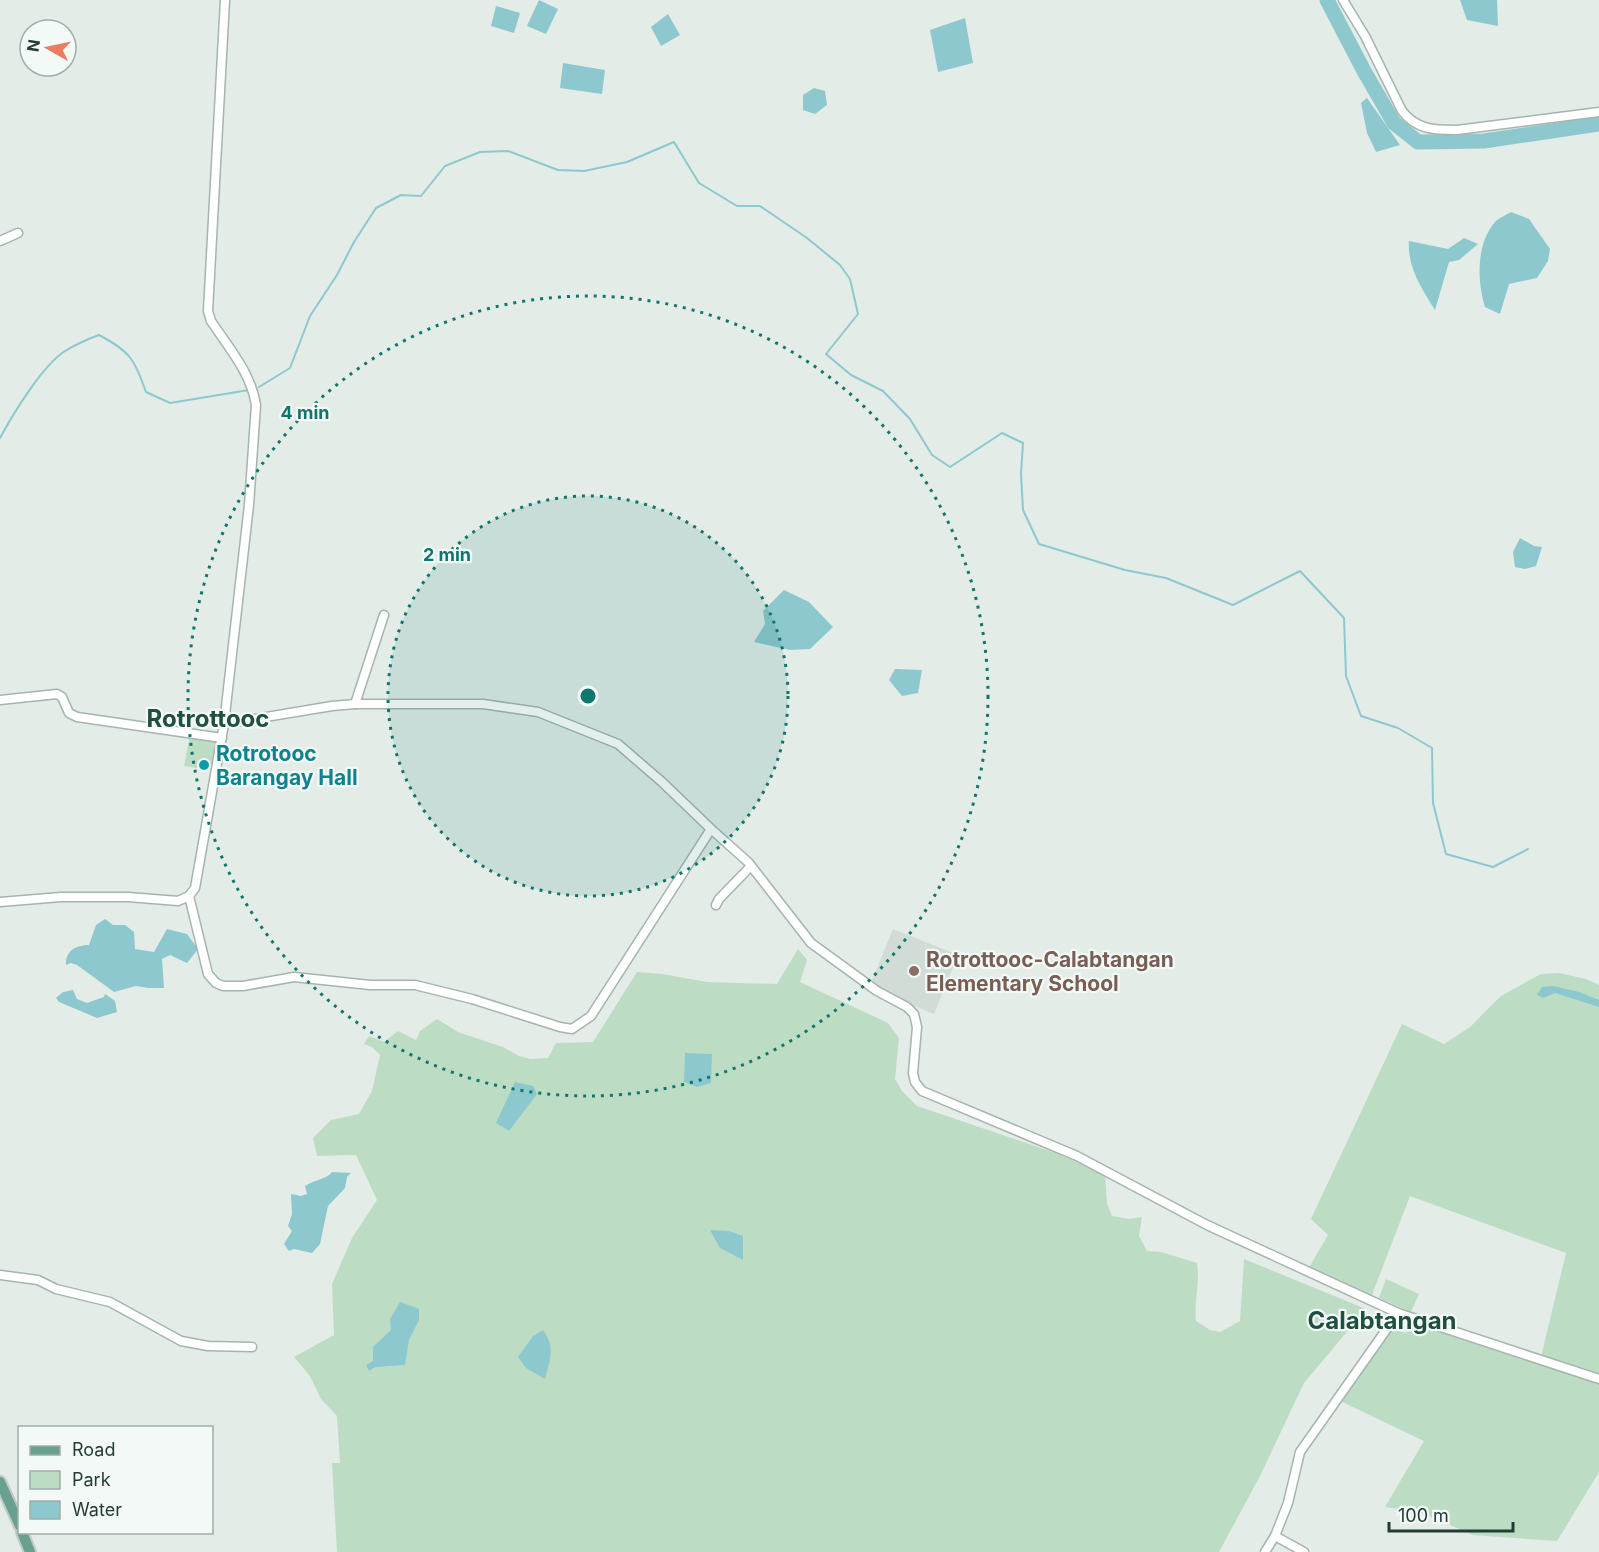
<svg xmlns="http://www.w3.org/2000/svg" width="1599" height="1552" viewBox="0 0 1599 1552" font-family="Inter,sans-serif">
	<rect width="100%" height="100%" fill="#e3ece7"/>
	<polygon fill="#d1dcd6" points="893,929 958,955 934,1014 869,988"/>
	<g fill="#bddcc4">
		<polygon points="190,735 220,739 215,771 184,766"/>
		<path d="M 798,949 L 807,960 L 800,982 L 888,1023 L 899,1038 L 895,1079 L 902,1091 L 917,1106 L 1059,1154 L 1105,1175 L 1107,1203 L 1112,1216 L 1129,1219 L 1142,1217 L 1139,1236 L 1147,1251 L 1161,1252 L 1197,1263 C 1200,1283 1194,1301 1196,1321 L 1210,1330 L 1220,1332 L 1240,1321 L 1244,1259 L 1366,1309 L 1304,1383 L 1260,1476 L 1219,1552 L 337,1552 L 332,1463 L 340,1463 L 337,1416 L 321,1399 L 310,1376 L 294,1357 L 334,1335 L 332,1284 L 352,1238 L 377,1200 L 356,1155 L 317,1156 L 313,1138 L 331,1120 L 359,1114 L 372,1091 L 380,1055 L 372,1047 L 364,1044 L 369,1036 L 384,1042 L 398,1031 L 416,1040 L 420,1031 L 437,1019 L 458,1032 L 503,1047 L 519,1056 L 531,1059 L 548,1058 L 556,1043 L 593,1042 L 637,972 L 663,974 L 707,982 L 777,984 Z"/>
		<polygon points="1559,973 1586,979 1599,985 1599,1472 1557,1541 1473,1535 1422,1513 1385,1507 1424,1441 1336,1399 1388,1327 1406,1333 1415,1321 1540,1361 1566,1253 1410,1196 1370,1300 1307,1271 1328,1235 1311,1219 1402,1024 1444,1044 1470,1027 1501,996 1541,974"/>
		<polygon points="1386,1279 1419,1294 1411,1312 1379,1298"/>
	</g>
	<g fill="#8dc8cf">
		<polygon points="539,0 558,9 546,34 527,26"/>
		<polygon points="1460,0 1497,0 1498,26 1467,20"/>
		<polygon points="496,6 520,13 514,33 491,26"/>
		<polygon points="668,14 680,35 661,46 651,27"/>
		<polygon points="965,18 973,63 938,72 930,30"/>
		<polygon points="563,63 605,70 602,94 560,88"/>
		<polygon points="814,88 825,91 827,105 815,114 803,110 803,95"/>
		<polygon points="1367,98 1400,145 1376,152 1367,133 1361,103"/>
		<path d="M 1511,212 L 1529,219 L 1550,249 L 1548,261 L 1537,278 L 1509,284 L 1500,314 L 1485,307 C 1477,281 1476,244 1495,222 C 1499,218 1506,215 1511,212 Z"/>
		<path d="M 1464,238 L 1478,244 L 1459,260 L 1449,262 L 1435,310 C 1422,289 1407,267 1409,241 L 1448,249 Z"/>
		<polygon points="1520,538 1534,546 1542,547 1536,566 1525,569 1515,567 1513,552"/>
		<polygon points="784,590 809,602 833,627 810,649 790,650 754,642 765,624 763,611"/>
		<polygon points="895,669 922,670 918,693 902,696 889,680"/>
		<path d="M 105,919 L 113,925 L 125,925 L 134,932 L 135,949 L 154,952 L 167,929 L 187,934 L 198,949 L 187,963 L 170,955 L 162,959 L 164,988 L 148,988 L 136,986 L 114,992 L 77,965 L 71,963 L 66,965 C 65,951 76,945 89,945 L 96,925 Z"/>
		<polygon points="1553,986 1579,992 1599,1000 1599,1007 1555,993 1543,998 1537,995 1542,987"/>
		<polygon points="73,990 77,999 87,1003 104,997 105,994 115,1001 117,1012 97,1018 59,1002 56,998 63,992"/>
		<polygon points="685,1053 712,1054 711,1083 697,1087 684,1082"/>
		<polygon points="515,1082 533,1086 537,1094 509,1131 496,1123"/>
		<path d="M 332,1172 L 351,1173 L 347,1177 L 345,1188 L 328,1206 L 320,1244 L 312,1253 L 294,1249 L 289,1251 L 284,1244 L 292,1231 L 288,1226 L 292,1214 L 291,1194 L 301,1196 L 307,1194 L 305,1186 C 313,1180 326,1180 332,1172 Z"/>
		<polygon points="710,1230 729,1231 743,1236 743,1260 720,1248"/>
		<polygon points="400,1302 419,1309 419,1320 409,1340 405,1365 375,1367 369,1371 366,1365 373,1361 373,1347 391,1330 390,1319"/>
		<path d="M 543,1330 C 556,1348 550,1359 545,1379 L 526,1368 L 518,1357 L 533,1336 Z"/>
	</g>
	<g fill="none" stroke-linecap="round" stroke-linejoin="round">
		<g stroke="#8dc8cf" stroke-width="2">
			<polyline points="259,387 290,368 310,316 337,275 354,242 376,208 401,195 421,196 445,166 480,152 508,151 558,170 584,171 627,162 674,142 699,183 737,206 760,206 807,238 840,265 850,279 858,314 826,354 851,375 883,391 910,419 932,455 950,467 1002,433 1023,443 1021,474 1023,510 1039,544 1125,570 1166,578 1233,605 1300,571 1344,618 1346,676 1361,716 1398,728 1432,748 1433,803 1446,854 1493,867 1528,849"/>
			<path d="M 0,438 C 13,414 42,366 65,351 C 75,345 88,339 99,335 C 131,352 134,359 146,392 L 170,403 L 249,390"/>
		</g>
		<polyline stroke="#8dc8cf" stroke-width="15" points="1327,0 1364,71 1394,123 1418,142 1484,141 1599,124"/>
		<defs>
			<g id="minor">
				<path d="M 1343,0 L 1365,36 L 1402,111 C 1417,130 1434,130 1457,130 L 1599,112"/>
				<polyline points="0,241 18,233"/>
				<polyline points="0,700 57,694 62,697 69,713 77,717 222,738"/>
				<polyline points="355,704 384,615"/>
				<polyline points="224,724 332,706 355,704 483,704 538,712 618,744 662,782 711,829 748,862 811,943 877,991 907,1007 914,1014 917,1027 913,1073 915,1082 922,1091 1077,1156 1207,1225 1398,1313 1599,1379"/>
				<polyline points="189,896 208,974 216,983 223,986 243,986 294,977 370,985 415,985 472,999 560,1027 572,1029 591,1016 711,829"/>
				<path d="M 0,902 L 61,897 L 128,897 L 178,901 L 189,896 L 195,888 L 224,724 L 249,505 L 256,405 C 251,373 229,348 211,321 L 208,311 L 225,0"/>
				<polyline points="716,905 719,899 751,866"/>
				<polyline points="0,1275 38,1280 56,1289 110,1302 181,1341 208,1346 252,1347"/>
				<polyline points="1275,1536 1304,1552"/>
				<polyline points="1265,1552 1275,1536 1288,1503 1300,1452 1398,1313"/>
			</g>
			<g id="major">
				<polyline points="0,1482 20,1526"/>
				<polyline points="22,1532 30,1552"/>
			</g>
		</defs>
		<use href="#minor" stroke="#a6b4ae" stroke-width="11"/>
		<use href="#major" stroke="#c1c9c6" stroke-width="14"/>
		<use href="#minor" stroke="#fff" stroke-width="8"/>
		<use href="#major" stroke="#69a08f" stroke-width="10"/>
	</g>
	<circle cx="588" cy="696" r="200" fill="#0f766e" fill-opacity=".12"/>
	<g fill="none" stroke="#0f766e" stroke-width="3" stroke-dasharray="3 6">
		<circle cx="588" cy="696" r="200"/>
		<circle cx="588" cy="696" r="400"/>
	</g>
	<circle fill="#0f9aa8" stroke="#f3f9f6" stroke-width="2" cx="204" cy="765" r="6"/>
	<circle fill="#8d6e63" stroke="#f3f9f6" stroke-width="2" cx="914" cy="971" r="6"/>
	<g text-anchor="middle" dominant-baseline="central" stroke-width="4.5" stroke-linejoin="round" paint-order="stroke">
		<g font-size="21" font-weight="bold" fill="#0d838f" stroke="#f3f9f6" text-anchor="start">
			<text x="216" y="753">Rotrotooc<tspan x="216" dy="24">Barangay Hall</tspan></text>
		</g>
		<g font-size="21" font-weight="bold" fill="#785e54" stroke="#f3f9f6" text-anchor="start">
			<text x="926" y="959">Rotrottooc-Calabtangan<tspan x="926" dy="24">Elementary School</tspan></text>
		</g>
		<g font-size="24" font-weight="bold" fill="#204e40" stroke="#f3f9f6">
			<text x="208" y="718">Rotrottooc</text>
			<text x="1382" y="1320">Calabtangan</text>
		</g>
	</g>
	<circle cx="588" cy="696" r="9" fill="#0f766e" stroke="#f3f9f6" stroke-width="3"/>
	<g font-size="18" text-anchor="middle" font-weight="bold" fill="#0f766e" stroke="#f3f9f6" stroke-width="4.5" stroke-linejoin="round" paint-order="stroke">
		<text x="305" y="419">4 min</text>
		<text x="447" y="561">2 min</text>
	</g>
	<rect x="18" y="1426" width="195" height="108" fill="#f3f9f6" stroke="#a0aea8" stroke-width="1.5"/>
	<rect x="30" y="1446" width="30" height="9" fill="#69a08f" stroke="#a0aea8" stroke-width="1.5"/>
	<text x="72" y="1456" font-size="18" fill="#233d34">Road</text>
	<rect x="30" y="1471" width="30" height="18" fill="#bddcc4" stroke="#a0aea8" stroke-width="1.5"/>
	<text x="72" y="1486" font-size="18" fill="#233d34">Park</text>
	<rect x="30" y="1501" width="30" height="18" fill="#8dc8cf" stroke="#a0aea8" stroke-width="1.5"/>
	<text x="72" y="1516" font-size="18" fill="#233d34">Water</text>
	<g transform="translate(48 48) rotate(279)"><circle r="28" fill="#f3f9f6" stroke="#a0aea8" stroke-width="1.5"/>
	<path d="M0-4.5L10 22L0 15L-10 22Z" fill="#ec7c61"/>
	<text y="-9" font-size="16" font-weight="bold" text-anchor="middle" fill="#233d34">N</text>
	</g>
	<path d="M1389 1522v9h124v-9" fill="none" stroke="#233d34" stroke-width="3"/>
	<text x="1398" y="1522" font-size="18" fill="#233d34" stroke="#f3f9f6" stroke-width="4.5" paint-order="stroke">100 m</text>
</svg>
